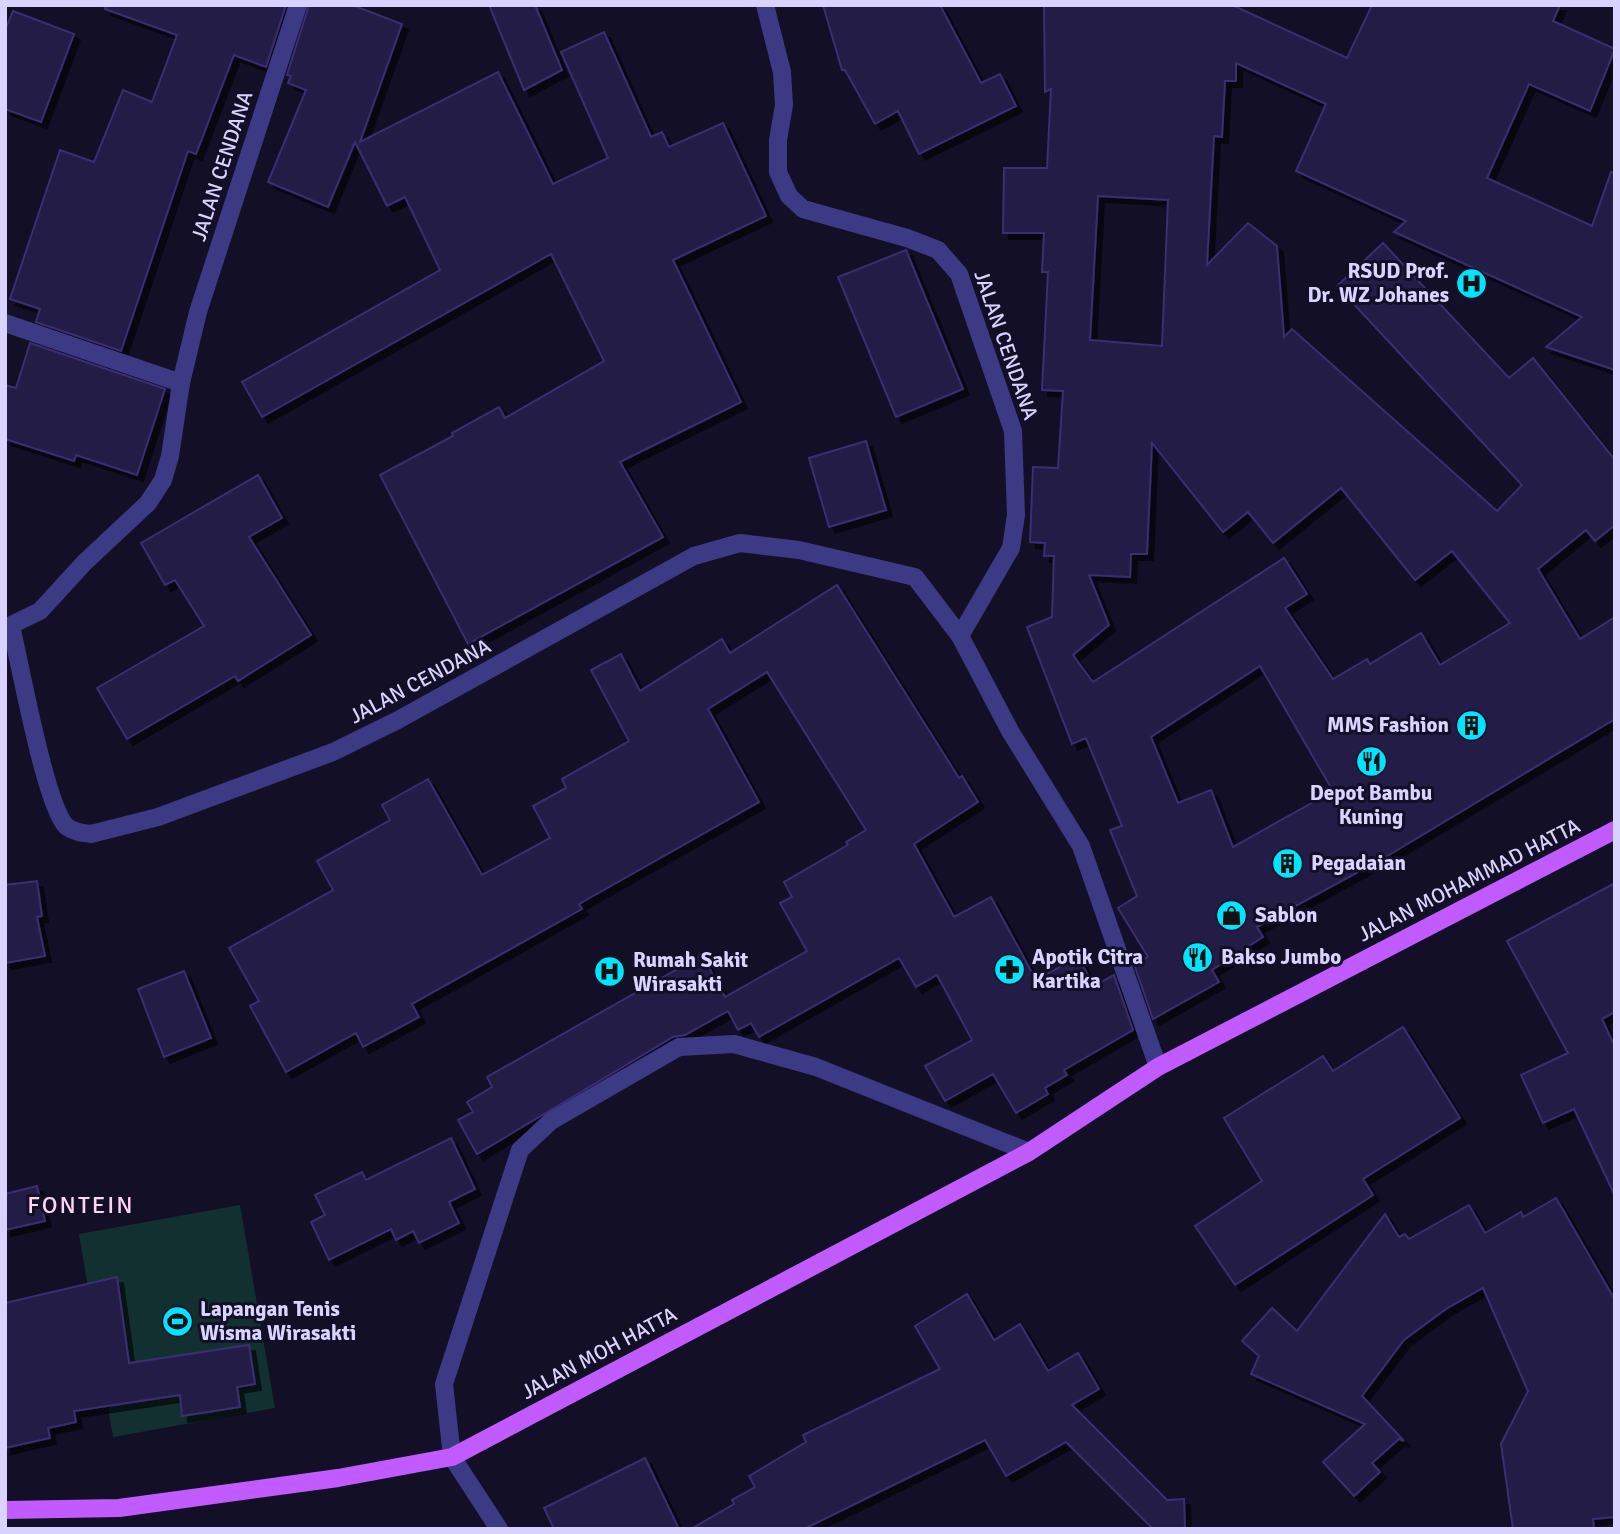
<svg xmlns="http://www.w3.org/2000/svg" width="1620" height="1534" viewBox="0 0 1620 1534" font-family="Signika,sans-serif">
	<defs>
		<filter id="shadow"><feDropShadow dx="6" dy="6" stdDeviation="0" flood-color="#0009"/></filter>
	</defs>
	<rect width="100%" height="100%" fill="#130f26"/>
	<polygon fill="#12302f" points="240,1205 275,1408 113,1437 79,1234"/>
	<g fill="#241b47" stroke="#3b2d73" stroke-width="2" fill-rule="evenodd" filter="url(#shadow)">
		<polygon points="106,5 286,5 266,67 234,55 196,154 188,151 121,351 36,322 40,309 10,299 60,150 94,162 123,90 152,102 177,35 105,9"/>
		<polygon points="309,5 352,5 402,24 360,142 498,72 553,184 608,158 561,52 604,32 651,137 662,132 669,147 723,123 766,216 673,260 741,402 620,462 663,537 468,644 380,475 453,436 452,433 499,407 505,418 604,361 551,254 262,417 242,382 440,270 405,197 387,206 355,142 328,207 268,182 306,90 288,83 291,76 287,75"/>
		<polygon points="489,5 535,5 562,70 524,90"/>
		<polygon points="823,5 940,5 981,83 1000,74 1016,106 919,154 898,111 875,124 845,70 842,70"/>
		<path d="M 1044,5 L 1232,5 L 1347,58 L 1372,5 L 1560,5 L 1553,21 L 1615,49 L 1590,111 L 1529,84 L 1487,178 L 1592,226 L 1611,172 L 1615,173 L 1615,370 L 1546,347 L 1582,317 L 1394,232 L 1406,221 L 1296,171 L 1326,104 L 1236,63 L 1236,81 L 1225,81 L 1222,137 L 1214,136 L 1207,265 L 1248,223 L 1277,246 L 1284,337 L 1292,329 L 1497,511 L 1522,485 L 1337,286 L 1383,243 L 1509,378 L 1533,358 L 1615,460 L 1615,525 L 1595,541 L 1586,530 L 1538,569 L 1580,639 L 1615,617 L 1615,719 L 1384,858 L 1257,927 L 1263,937 L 1212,970 L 1219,982 L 1153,1019 L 1134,964 L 1148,957 L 1118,908 L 1137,896 L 1110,830 L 1122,826 L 1086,738 L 1072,744 L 1027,627 L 1052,617 L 1054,556 L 1044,556 L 1045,543 L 1030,542 L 1033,467 L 1058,468 L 1063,391 L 1042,390 L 1048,272 L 1042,272 L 1044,233 L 1003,233 L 1004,168 L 1047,168 L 1051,89 L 1045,92 ZM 1098,196 L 1168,200 L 1162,346 L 1090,340 ZM 1152,443 L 1223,532 L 1248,512 L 1273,543 L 1341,488 L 1415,580 L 1452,551 L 1510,623 L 1440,665 L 1421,633 L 1370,664 L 1367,659 L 1333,679 L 1285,608 L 1307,594 L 1284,558 L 1093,682 L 1073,655 L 1109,625 L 1089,575 L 1130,577 L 1131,554 L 1147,554 ZM 1260,666 L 1333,791 L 1233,847 L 1211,790 L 1178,803 L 1151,737 Z"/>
		<polygon points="13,11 74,34 41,122 5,109 5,30"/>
		<polygon points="906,250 963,389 896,417 838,277"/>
		<polygon points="30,343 165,389 137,475 76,455 74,461 5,439 5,385 16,388"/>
		<polygon points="866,441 886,510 829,527 809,458"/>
		<polygon points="258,475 282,518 249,537 311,635 238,681 235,676 127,739 97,688 204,626 175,580 165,585 141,543"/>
		<polygon points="837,585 959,778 962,776 978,802 914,844 954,917 991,897 1036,980 1078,957 1094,986 1114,975 1133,1030 1064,1070 1067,1075 1045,1088 1048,1094 1016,1113 993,1074 945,1101 925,1066 972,1040 937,975 916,987 899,958 759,1037 751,1023 738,1030 728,1011 685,1035 673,1037 477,1154 458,1120 473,1112 467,1102 492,1087 487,1077 702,955 725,997 807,951 780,903 792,897 784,882 848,845 846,842 866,830 767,672 708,709 759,802 579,904 582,909 412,1004 419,1017 363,1047 356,1033 286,1072 250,1006 259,1001 229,948 333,890 317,861 390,820 382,805 428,779 482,875 550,838 533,806 566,788 562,779 629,741 591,670 621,654 640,691 722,639 730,653"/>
		<polygon points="37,881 42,916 37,917 45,956 5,963 5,885"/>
		<polygon points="1615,883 1615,1012 1602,1019 1615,1047 1615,1196 1574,1109 1543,1123 1521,1075 1568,1053 1507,941"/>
		<polygon points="184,971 211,1038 164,1057 138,989"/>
		<polygon points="1403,1027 1460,1118 1363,1179 1373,1195 1235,1285 1195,1226 1262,1181 1224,1118 1323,1056 1333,1071"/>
		<polygon points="451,1138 475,1189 449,1202 459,1223 419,1243 413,1231 396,1240 391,1229 329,1260 311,1222 325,1215 315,1195 362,1172 366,1180"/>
		<polygon points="37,1186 45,1221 5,1230 5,1194"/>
		<polygon points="1556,1198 1615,1300 1615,1517 1593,1519 1594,1529 1513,1529 1501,1444 1528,1391 1483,1288 1446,1309 1404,1340 1362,1396 1404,1441 1399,1439 1372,1463 1380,1472 1354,1496 1323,1462 1365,1424 1251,1374 1259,1356 1242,1341 1272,1308 1297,1331 1385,1214 1399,1237 1405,1234 1409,1239 1469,1205 1485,1233 1521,1212 1523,1217"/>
		<polygon points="117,1277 129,1363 249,1345 255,1384 237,1387 240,1407 182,1416 180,1395 74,1411 76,1422 48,1428 50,1438 5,1448 5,1303"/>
		<polygon points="967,1294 994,1340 1020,1324 1048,1371 1078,1353 1099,1389 1072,1405 1167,1500 1184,1499 1185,1529 1153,1529 1066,1442 1006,1476 985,1440 804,1529 691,1529 734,1504 732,1500 755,1487 749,1476 806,1442 803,1435 940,1369 915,1326"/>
		<polygon points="645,1458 679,1529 554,1529 544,1508"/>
	</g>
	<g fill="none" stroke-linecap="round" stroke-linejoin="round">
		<g stroke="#3d3a85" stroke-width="18">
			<polyline points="765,5 782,72 784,105 778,140 778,172 789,196 803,209 907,238 938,250 959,274 1013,431 1016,515 1011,548 960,636"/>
			<polyline points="5,323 181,383 198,312 298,5"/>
			<path d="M 11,626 C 20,663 45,804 66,826 C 73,832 82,833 91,834 L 158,817 L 333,752 L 398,720 L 694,556 L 740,543 L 799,550 L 915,577 L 960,636 L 1010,731 L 1081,846 L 1158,1067"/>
			<polyline points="5,628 40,611 84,563 148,503 163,480 170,456 181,383"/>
			<polyline points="499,1529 452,1457 444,1384 520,1150 551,1121 679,1047 734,1044 816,1067 1029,1152"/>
		</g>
		<polyline stroke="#c25bff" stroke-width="18" points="5,1510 119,1508 338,1478 452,1457 1029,1152 1158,1067 1615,830"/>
	</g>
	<defs>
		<symbol id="hospital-disc" viewBox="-11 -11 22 22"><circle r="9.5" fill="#00e5ff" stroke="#130f26"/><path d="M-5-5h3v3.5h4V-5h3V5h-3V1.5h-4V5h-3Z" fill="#111"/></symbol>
		<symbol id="building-disc" viewBox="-11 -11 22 22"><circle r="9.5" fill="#00e5ff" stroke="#130f26"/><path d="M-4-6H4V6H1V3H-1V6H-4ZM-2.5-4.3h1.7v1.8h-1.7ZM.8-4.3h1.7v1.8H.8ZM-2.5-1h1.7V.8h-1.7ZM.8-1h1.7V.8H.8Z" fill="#111"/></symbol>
		<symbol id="restaurant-disc" viewBox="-11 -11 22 22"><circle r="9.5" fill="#00e5ff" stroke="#130f26"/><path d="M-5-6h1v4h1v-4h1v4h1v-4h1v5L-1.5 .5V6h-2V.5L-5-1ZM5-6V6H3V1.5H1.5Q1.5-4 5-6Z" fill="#111"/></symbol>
		<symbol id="shop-disc" viewBox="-11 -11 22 22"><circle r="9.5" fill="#00e5ff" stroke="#130f26"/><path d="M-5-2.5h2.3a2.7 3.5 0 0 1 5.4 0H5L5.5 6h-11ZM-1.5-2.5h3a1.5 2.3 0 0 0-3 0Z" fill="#111"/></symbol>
		<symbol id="pharmacy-disc" viewBox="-11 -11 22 22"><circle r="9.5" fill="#00e5ff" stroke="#130f26"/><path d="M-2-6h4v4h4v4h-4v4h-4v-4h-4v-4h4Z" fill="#111"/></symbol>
		<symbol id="stadium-disc" viewBox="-11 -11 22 22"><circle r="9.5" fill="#00e5ff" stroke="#130f26"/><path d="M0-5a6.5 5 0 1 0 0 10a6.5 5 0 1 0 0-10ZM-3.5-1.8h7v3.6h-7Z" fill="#111"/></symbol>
	</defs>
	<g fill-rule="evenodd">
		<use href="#hospital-disc" x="1454" y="266" width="35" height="35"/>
		<use href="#building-disc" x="1454" y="708" width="35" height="35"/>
		<use href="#restaurant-disc" x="1354" y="744" width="35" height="35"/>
		<use href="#building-disc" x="1270" y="846" width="35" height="35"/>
		<use href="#shop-disc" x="1214" y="898" width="35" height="35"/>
		<use href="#restaurant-disc" x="1180" y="940" width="35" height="35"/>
		<use href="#pharmacy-disc" x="992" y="952" width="35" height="35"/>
		<use href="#hospital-disc" x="592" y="954" width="35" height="35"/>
		<use href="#stadium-disc" x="160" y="1304" width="35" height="35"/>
	</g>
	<g text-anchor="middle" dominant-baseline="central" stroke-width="6" stroke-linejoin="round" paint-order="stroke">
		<g font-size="21" fill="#d9d4ff" stroke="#130f26">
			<text transform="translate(222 166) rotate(-72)">JALAN CENDANA</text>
			<text transform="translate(1006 345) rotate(71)">JALAN CENDANA</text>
			<text transform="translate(420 681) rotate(-28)">JALAN CENDANA</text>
			<text transform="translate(1469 880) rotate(-27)">JALAN MOHAMMAD HATTA</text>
			<text transform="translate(599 1353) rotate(-28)">JALAN MOH HATTA</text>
		</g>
		<g font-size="21" font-weight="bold" fill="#d9d4ff" stroke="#130f26" text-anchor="start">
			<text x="1449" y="271" text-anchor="end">RSUD Prof.<tspan x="1449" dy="24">Dr. WZ Johanes</tspan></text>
			<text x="1449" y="725" text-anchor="end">MMS Fashion</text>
			<text x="1371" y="793" text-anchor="middle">Depot Bambu<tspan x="1371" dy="24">Kuning</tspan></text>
			<text x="1311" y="863">Pegadaian</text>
			<text x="1255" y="915">Sablon</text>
			<text x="1032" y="957">Apotik Citra<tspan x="1032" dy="24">Kartika</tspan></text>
			<text x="1221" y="957">Bakso Jumbo</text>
			<text x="633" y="960">Rumah Sakit<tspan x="633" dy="24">Wirasakti</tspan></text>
			<text x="200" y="1309">Lapangan Tenis<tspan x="200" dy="24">Wisma Wirasakti</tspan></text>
		</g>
		<g font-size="24" letter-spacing="2" fill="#ffd6f0" stroke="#130f26">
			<text x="81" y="1205">FONTEIN</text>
		</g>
	</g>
	<rect width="1620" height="1534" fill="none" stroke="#d9d4ff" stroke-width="14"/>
</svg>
